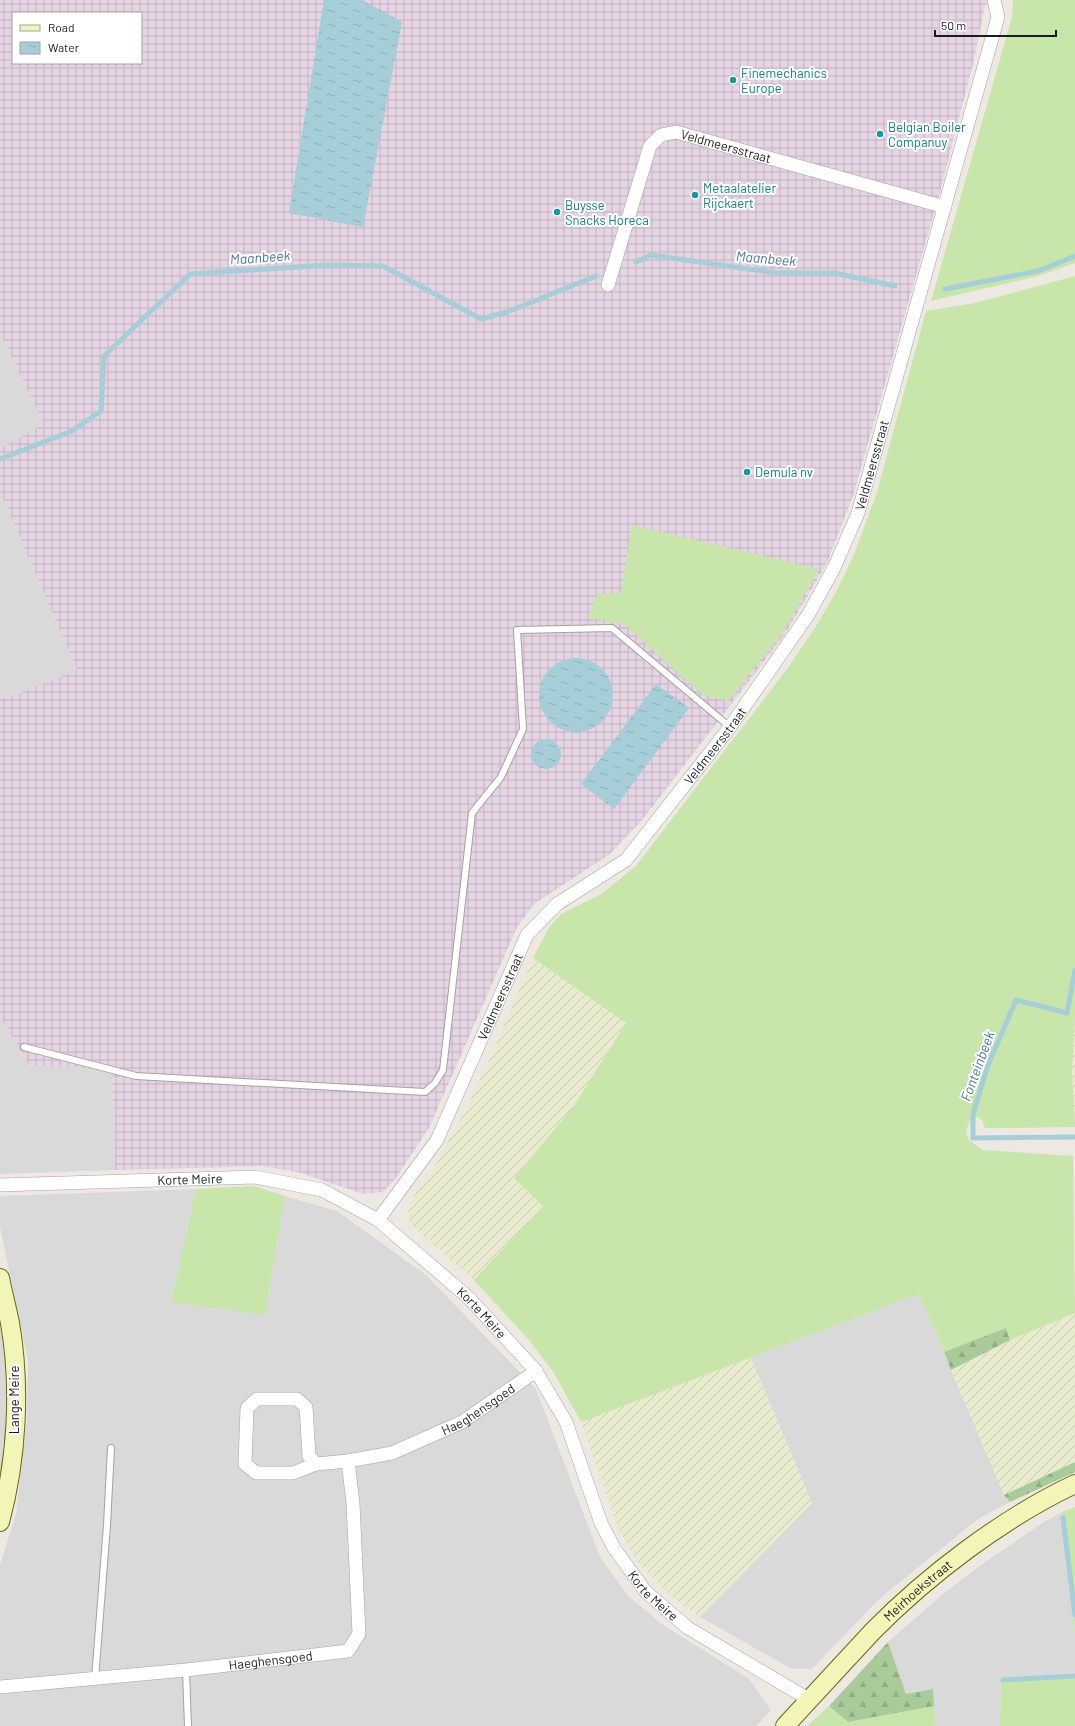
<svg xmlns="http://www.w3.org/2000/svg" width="1075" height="1726" viewBox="0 0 1075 1726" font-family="Barlow,sans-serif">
	<defs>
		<pattern id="industrial-grid" width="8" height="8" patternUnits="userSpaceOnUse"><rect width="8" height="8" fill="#e5d4e3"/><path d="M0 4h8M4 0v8" fill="none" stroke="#c4b5c2"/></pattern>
		<pattern id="farmland-furrows" width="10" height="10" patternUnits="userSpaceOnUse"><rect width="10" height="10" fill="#e9ebce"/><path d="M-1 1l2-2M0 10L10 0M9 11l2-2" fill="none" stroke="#c7c9b0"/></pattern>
		<pattern id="forest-firs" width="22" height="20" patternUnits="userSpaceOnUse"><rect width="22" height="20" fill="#a9ca99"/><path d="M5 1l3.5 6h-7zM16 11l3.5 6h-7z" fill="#91ad83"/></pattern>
		<pattern id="water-ripples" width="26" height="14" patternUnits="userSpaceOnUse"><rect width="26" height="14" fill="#a5ced8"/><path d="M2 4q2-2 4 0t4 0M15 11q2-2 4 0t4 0" fill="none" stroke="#8db0b9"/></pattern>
	</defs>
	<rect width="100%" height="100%" fill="#ede9e2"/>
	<g fill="#dad9d9">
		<polygon points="0,333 44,424 0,448"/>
		<polygon points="0,491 77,671 10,697 0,698"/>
		<polygon points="0,1016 30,1066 112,1068 115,1170 0,1174"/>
		<polygon points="196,1189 171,1302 265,1314 285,1196 337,1211 426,1275 536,1389 600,1557 628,1596 663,1625 749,1679 771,1710 756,1726 0,1726 0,1565 16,1514 27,1418 28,1361 0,1227 0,1196"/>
		<polygon points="919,1294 1004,1495 1010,1502 978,1519 879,1599 812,1669 792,1669 700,1617 812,1503 751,1358"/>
		<polygon points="0,1324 6,1362 7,1409 0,1479"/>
		<polygon points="1062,1512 1075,1635 1075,1676 1001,1683 1000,1726 935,1726 933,1689 906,1694 888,1642 943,1594 978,1567 1044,1522"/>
	</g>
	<path fill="url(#industrial-grid)" fill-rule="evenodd" d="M 0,0 L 995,0 L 985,5 L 974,60 L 941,188 L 853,496 L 827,563 L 785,634 L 643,819 L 610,854 L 534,904 L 517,927 L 429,1128 L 395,1179 L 383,1192 L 363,1194 L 301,1173 L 263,1166 L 115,1170 L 112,1068 L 30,1066 L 0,1016 L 0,698 L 10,697 L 77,670 L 0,491 L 0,448 L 44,424 L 0,333 ZM 13,13 L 141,13 L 141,63 L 13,63 Z"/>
	<g fill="url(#farmland-furrows)">
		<polygon points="533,958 626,1023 573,1107 515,1178 543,1206 474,1280 412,1226 409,1221 408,1212 411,1201 417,1190 429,1176 466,1109 491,1056"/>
		<polygon points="1075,1018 1075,1127 1072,1071"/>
		<polygon points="1075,1313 1075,1462 1004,1495 951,1370 1010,1340"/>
		<polygon points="751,1358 812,1503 700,1617 671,1596 639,1564 618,1528 581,1422"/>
	</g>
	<g fill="#c8e5aa">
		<polygon points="1013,0 1075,0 1075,263 1038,276 931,301 1012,17"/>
		<polygon points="1075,276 1075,1018 1072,1071 1075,1127 985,1128 982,1120 975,1116 969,1122 966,1131 968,1139 982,1150 1073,1156 1075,1313 1010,1340 1006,1328 944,1352 919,1294 581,1422 554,1373 529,1340 474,1280 543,1206 514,1178 573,1107 626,1023 533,958 548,929 561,914 601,894 636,866 787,669 815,628 837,590 855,552 877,492 926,311 975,303"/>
		<polygon points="632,525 819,569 783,632 728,701 703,695 624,624 588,618 597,594 621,593"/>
		<polygon points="254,1186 285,1196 265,1315 171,1302 196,1189"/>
		<polygon points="1075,1507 1075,1635 1062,1512"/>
		<polygon points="1075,1676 1075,1726 1000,1726 1001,1683"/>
		<polygon points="829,1706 848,1722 934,1706 935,1726 807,1726"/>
	</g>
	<g fill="url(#forest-firs)">
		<polygon points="1006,1328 1010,1340 951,1370 944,1352"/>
		<polygon points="1075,1462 1075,1472 1010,1502 1004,1495"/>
		<polygon points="888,1642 906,1694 933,1689 934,1706 848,1722 829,1706"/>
	</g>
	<g fill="url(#water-ripples)">
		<polygon points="324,0 362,0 402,22 363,227 289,213"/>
		<circle cx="576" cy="695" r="37"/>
		<polygon points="656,684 689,708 614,809 581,784"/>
		<circle cx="546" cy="754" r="15"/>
	</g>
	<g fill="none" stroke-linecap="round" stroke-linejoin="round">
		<g stroke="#a5ced8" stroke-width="5">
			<polyline points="636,262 651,255 776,273 835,273 895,286"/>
			<polyline points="945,289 1038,271 1075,256"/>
			<polyline points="0,459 72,431 101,411 104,356 190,274 327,265 383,266 481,319 507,312 596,276"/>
			<polyline points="1075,970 1067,1013 1016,1000 988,1065 973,1114 973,1138 1075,1137"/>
			<polyline points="1063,1518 1075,1615"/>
			<polyline points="1003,1680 1075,1676"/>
		</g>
		<defs>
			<g id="lane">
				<polyline points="24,1047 136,1076 425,1092 435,1083 443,1070 472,813 501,777 523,729 517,630 612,628 730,727"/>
				<polyline points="186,1670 188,1726"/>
				<polyline points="95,1679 107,1525 111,1448"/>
			</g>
			<g id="street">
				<path id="s1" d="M 608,285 L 650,146 L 661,135 L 676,132 L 945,207"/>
				<path id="s2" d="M 0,1185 L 255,1177 L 322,1190 L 378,1220 L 469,1298 L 536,1371 L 566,1422 L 601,1523 L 614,1548 L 646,1592 L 688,1628 L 810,1700"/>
				<path id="s3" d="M 378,1220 L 437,1140 L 527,935 L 557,904 L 626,860 L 730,727 L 808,615 L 834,568 L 858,513 L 998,17 L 994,0"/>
				<polyline points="316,1464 309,1456 306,1407 297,1399 257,1399 247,1408 245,1464 256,1473 293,1473 316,1464 348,1461"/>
				<path id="s4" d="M 0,1687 L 186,1670 L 348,1651 L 359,1634 L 353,1503 L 348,1461 L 392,1453 L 462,1422 L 536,1371"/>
			</g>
			<g id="secondary">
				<path d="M 0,1278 C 3,1293 7,1308 10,1323 C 21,1387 17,1459 0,1522"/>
				<path id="s5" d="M 785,1726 C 814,1695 843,1663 872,1632 C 928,1575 1003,1518 1075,1484"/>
			</g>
		</defs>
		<use href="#lane" stroke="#a3a3a3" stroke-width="8"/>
		<use href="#street" stroke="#a3a3a3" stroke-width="14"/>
		<use href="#secondary" stroke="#636b0b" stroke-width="20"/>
		<use href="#lane" stroke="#fff" stroke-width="6"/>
		<use href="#street" stroke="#fff" stroke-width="13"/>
		<use href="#secondary" stroke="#f3f5b8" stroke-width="18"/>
	</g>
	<g fill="#0f9aa8" stroke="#fff" stroke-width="1.5">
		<circle cx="733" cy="80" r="4"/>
		<circle cx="880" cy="134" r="4"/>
		<circle cx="695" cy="195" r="4"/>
		<circle cx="557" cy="212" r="4"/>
		<circle cx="747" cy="472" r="4"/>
	</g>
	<g text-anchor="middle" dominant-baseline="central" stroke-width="4" stroke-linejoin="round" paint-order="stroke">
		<g font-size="13" fill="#0d838f" stroke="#fff" text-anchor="start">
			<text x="741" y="73">Finemechanics<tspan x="741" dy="15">Europe</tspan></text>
			<text x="888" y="127">Belgian Boiler<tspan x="888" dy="15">Companuy</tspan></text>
			<text x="703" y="188">Metaalatelier<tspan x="703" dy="15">Rijckaert</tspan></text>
			<text x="565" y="205">Buysse<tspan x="565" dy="15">Snacks Horeca</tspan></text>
			<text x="755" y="472">Demula nv</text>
		</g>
		<g font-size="13" fill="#1c1c1c" stroke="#fff">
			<text stroke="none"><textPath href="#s1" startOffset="228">Veldmeersstraat</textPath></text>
			<text stroke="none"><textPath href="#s3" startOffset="917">Veldmeersstraat</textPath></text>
			<text stroke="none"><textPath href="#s3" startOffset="593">Veldmeersstraat</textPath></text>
			<text stroke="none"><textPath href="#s3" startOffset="256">Veldmeersstraat</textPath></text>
			<text stroke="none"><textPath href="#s2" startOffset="190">Korte Meire</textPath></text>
			<text stroke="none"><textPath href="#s2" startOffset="526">Korte Meire</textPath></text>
			<text transform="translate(14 1400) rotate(-90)">Lange Meire</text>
			<text stroke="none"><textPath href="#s4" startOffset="685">Haeghensgoed</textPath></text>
			<text stroke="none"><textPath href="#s5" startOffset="190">Meirhoekstraat</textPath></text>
			<text stroke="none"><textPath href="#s2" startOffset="862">Korte Meire</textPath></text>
			<text stroke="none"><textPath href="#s4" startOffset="272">Haeghensgoed</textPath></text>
		</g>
		<g font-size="14" font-style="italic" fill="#4c779e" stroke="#fff">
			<text transform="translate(260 257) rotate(-4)">Maanbeek</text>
			<text transform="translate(766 258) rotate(5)">Maanbeek</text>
			<text transform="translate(977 1066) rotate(-70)">Fonteinbeek</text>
		</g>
	</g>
	<rect x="12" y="12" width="130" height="52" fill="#ffffff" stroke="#a4a4a4"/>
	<rect x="20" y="25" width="20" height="6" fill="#f3f5b8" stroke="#a4a4a4"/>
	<text x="48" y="32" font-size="12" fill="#1c1c1c">Road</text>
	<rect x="20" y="42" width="20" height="12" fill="url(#water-ripples)" stroke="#a4a4a4"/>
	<text x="48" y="52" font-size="12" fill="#1c1c1c">Water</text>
	<path d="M935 30v6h121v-6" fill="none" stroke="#1c1c1c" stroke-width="2"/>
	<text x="941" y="30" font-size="12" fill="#1c1c1c" stroke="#ffffff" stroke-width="3" paint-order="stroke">50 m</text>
</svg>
